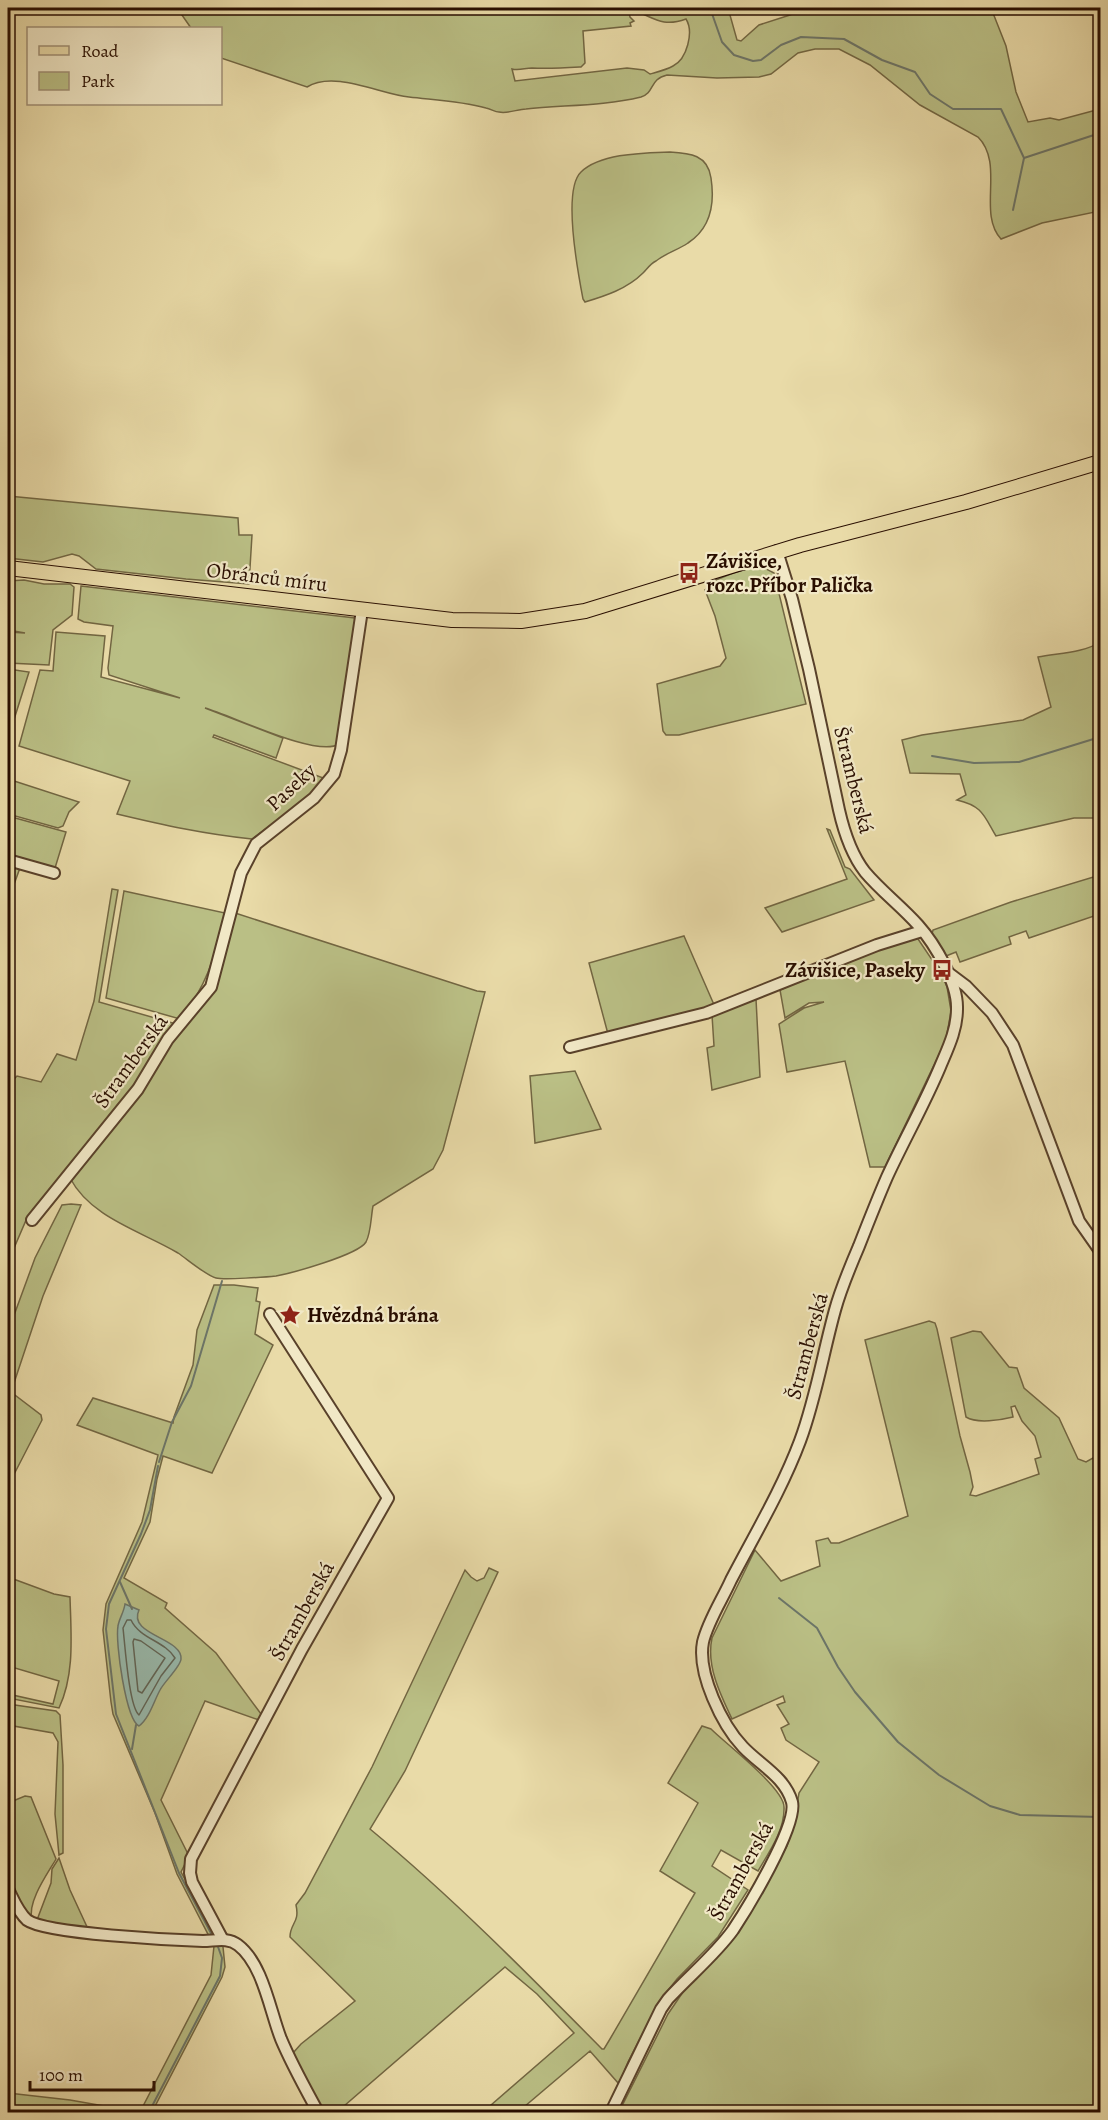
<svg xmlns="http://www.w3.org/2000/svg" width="1108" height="2120" viewBox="0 0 1108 2120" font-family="Alegreya,serif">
	<rect width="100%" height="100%" fill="#e9dba8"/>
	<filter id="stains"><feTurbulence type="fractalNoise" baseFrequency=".00333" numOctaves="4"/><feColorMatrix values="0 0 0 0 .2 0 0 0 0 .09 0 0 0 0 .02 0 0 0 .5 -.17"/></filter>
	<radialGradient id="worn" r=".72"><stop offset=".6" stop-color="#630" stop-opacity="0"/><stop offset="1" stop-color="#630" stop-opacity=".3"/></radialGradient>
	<g fill="#babf85" stroke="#726642" stroke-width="1.5" fill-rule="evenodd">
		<path d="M 177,8 L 505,8 L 511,9 L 512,8 L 728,8 L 737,40 L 741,41 L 759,25 L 790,15 L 806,8 L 894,8 L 899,11 L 912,8 L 932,11 L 942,8 L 983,8 L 993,13 L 1006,46 L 1016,92 L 1028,122 L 1050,118 L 1059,120 L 1100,109 L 1100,211 L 1042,223 L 1001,239 C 977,213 1005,164 978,137 L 920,105 L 870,65 L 839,49 L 815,49 L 798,53 L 771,74 L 759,77 L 717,78 L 667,75 C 649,79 655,93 641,97 C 604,106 564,105 526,109 C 518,109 508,114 499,112 C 495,112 491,109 486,108 C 461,101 435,100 409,97 C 380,94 334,70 307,87 L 221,58 L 220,28 L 191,28 ZM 628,9 C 651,14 659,29 686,19 C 694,32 687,59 673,66 C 666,70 657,72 650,74 L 644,70 L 627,68 L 515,81 L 512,69 C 519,71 525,68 532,68 C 548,69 564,68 581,67 L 585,63 L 583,31 L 631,26 L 630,23 L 634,21 L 630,17 Z"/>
		<path d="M 670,152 C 690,153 708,155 711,178 C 715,204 711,228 688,243 C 678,250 666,253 656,261 C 650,264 647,269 643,273 C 627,289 605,296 585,302 L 583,299 C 578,273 562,190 581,172 C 601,153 644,153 670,152 Z"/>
		<polygon points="8,496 238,518 239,535 252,535 249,584 186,579 96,569 79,556 72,554 43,562 8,558"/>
		<polygon points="759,565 774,573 806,704 679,735 666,735 663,731 657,684 720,666 726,658 715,616 705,590 712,587 711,582 733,573"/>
		<polygon points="24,580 44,584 70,584 74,587 72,615 53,630 49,665 8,663 8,632 25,633 8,630 8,581"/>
		<path d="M 81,586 L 355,618 L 357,620 L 339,744 C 316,758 231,715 205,708 L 283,738 L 276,758 L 214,735 L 213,737 L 326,779 L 307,799 L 252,839 C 204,834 163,825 117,814 L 130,781 L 19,746 L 40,670 L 53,671 L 56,632 L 105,636 L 101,677 L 180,698 L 109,675 L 108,668 L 113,626 L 84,622 L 78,619 Z"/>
		<path d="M 1100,642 L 1100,813 L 1094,818 L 1074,818 L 996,836 C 984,816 983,806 957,800 L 966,795 L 960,774 L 910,773 L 902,740 L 922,735 L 1023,720 L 1051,707 L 1038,657 C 1058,653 1084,653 1100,642 Z"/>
		<polygon points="8,669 29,672 11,729 8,727"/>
		<polygon points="8,779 79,802 69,812 63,826 58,828 8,814"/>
		<polygon points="8,816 66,832 55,868 8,854"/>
		<polygon points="827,829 830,830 845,867 850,869 874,900 782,932 765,908 847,879"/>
		<polygon points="8,863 21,865 8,901"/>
		<polygon points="1100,875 1100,914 1029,938 1026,931 1009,937 1011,944 960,962 956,952 946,956 932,934 933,930 1011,902"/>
		<polygon points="112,889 118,890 99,1002 176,1024 146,1073 108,1124 66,1170 27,1218 8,1262 8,1078 13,1080 17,1076 41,1082 57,1054 76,1060 94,1001"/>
		<path d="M 124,891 L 225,913 C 214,957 209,983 180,1019 L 106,998 Z"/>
		<path d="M 232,912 L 477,991 L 485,992 L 443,1150 L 433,1169 L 373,1206 C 371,1216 371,1233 366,1242 C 358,1255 292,1273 276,1276 C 267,1277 224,1280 216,1278 C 207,1276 187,1259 178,1253 C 141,1231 91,1218 70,1178 L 171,1042 L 214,989 Z"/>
		<polygon points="684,936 715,1007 608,1034 589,963"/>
		<polygon points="916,936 941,973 947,987 951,1011 946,1040 885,1167 870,1167 845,1061 787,1072 779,1024 804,1008 824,1002 809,1003 785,1018 780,990 862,953"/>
		<polygon points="756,999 760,1077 712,1090 707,1048 714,1046 712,1015"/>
		<polygon points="575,1071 601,1129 535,1143 530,1076"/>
		<polygon points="71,1204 81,1205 43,1296 11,1392 41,1415 42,1420 8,1486 8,1367 11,1364 12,1346 8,1338 9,1329 35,1258 62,1205"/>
		<polygon points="214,1285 234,1285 258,1288 256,1301 260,1302 255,1334 273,1345 212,1473 163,1456 157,1479 150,1522 124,1578 167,1603 165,1608 216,1653 261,1714 259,1720 205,1701 161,1800 189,1856 181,1872 223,1947 225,1967 222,1977 152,2112 140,2112 211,1975 214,1946 177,1874 155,1813 113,1714 111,1702 103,1630 106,1604 142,1522 158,1455 77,1425 93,1398 173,1423 174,1417 193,1365 197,1330"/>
		<path d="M 929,1321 L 935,1323 L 937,1329 L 960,1436 L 970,1472 L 973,1487 L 970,1495 L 976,1496 L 1039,1474 L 1035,1459 L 1041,1457 L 1035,1436 L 1022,1421 L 1015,1406 L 1011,1407 L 1013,1417 C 1001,1420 977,1424 966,1417 L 951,1338 L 973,1331 L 981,1332 L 1009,1367 L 1017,1368 L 1024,1388 L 1059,1418 L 1078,1459 L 1086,1462 L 1100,1454 L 1100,2112 L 619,2112 L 668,2014 L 683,1992 L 718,1956 L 766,1884 L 787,1846 L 793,1827 L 799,1793 L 819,1762 L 786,1740 L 781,1728 L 789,1724 L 777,1705 L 785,1702 L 783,1696 L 732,1719 C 720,1694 706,1665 712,1638 L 755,1550 L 781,1581 L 820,1566 L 816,1541 L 828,1538 L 831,1543 L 839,1543 L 908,1516 L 865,1340 Z"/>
		<path d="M 489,1568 L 498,1572 L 405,1771 L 370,1829 C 452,1897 527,1973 602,2049 L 604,2049 L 610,2039 L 695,1893 L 660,1871 L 698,1803 L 668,1783 L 702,1726 L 711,1729 C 726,1744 784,1788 784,1807 C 785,1830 769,1852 758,1871 L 721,1850 L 712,1866 L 748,1890 L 718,1937 L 677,1979 L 659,2002 L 628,2062 L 619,2084 L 590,2051 L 518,2112 L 483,2112 L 574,2033 L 537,1994 L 505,1967 L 337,2112 L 321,2112 L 293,2053 L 301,2044 L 355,2001 L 290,1937 C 290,1923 300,1923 296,1905 L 305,1893 L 372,1767 L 465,1570 L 471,1577 L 477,1581 L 484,1578 Z"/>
		<path d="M 8,1577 L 54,1594 L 70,1597 C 71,1634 75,1674 59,1708 L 8,1698 L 8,1694 L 53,1704 L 59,1681 L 8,1666 Z"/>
		<polygon points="8,1704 56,1711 60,1715 63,1765 63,1853 59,1855 55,1814 58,1742 53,1733 8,1725"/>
		<path d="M 25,1796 L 31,1797 L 56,1859 C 48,1873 27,1902 32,1919 L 25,1915 L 8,1881 L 8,1803 Z"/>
		<polygon points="59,1858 70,1890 88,1929 37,1920 51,1883 52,1869"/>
		<polygon points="8,2093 70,2100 138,2112 8,2112"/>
	</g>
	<path fill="#98baad" stroke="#6c7568" stroke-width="1.5" d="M 125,1604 L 139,1610 C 127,1635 183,1638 181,1659 C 181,1666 164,1682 160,1690 C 154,1701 149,1719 139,1726 C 126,1720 115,1642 118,1626 C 119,1619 124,1612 125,1604 Z"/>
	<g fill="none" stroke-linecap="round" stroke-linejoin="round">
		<g stroke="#606456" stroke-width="1.5">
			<path d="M 127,1620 L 131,1620 C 140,1639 165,1641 175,1658 L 161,1676 L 139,1715 C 129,1707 125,1645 123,1628 Z"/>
			<polygon points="134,1639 141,1641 165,1658 142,1693 138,1691 133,1642"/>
		</g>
		<g stroke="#6c7568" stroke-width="2">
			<polyline points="710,8 722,42 734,55 753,61 761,60 781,45 801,37 844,39 882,60 915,72 930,94 953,109 1001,109 1024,158 1100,133"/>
			<polyline points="1013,210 1024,158"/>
			<polyline points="932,756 974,763 1019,762 1100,737"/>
			<polyline points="159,1462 172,1422 191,1386 222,1281"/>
			<polyline points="158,1466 150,1510 141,1534 109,1604 106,1629 116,1714 179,1873 213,1937"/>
			<polyline points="120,1582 132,1609"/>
			<polyline points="779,1598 817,1628 838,1667 855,1692 898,1742 939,1775 990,1806 1020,1815 1100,1817"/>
			<polyline points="132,1749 136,1725"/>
			<polyline points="149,2112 220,1976 222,1958 217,1944"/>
		</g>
		<defs>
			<g id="minor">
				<polyline points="8,860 54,873"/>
				<polyline points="950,974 966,986 992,1013 1013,1045 1079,1221 1100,1251"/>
				<polyline points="570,1047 706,1013 877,945 922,931"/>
				<polyline points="32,1220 138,1089 168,1039 211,987 241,873 256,844 314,798 334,774 341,750 362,610"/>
				<path d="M 8,1889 C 13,1899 18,1912 27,1920 C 46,1934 174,1940 203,1941 C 215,1941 228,1937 238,1945 C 263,1964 270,2011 281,2039 C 292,2065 305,2088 318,2112"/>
				<polyline points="223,1940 192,1882 190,1873 191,1859 302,1649 388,1498 270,1314"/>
				<path d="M 611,2112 L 661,2009 L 668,1999 C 689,1976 715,1955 733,1930 C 747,1909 798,1825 792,1802 C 785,1777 760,1765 743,1747 C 722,1725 697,1673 703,1642 C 708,1621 722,1600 731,1580 C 755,1534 782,1489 800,1441 C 816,1398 823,1353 835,1310 C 841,1288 850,1267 859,1246 C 868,1223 877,1200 887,1177 C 904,1140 924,1105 940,1067 C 948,1048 957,1030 957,1009 C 958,983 935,944 918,925 C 901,906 881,891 865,872 C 851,854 844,832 839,810 L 809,669 L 792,599 L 777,551"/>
			</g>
			<polyline id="major" points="8,568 452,620 521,621 585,611 800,545 966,502 1100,462"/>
		</defs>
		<use href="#minor" stroke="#59412a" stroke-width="14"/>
		<use href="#major" stroke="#290e00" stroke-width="16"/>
		<use href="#minor" stroke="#f1e8c6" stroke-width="10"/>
		<use href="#major" stroke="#e9dba8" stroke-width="14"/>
	</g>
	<defs>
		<symbol id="bus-bare" viewBox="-9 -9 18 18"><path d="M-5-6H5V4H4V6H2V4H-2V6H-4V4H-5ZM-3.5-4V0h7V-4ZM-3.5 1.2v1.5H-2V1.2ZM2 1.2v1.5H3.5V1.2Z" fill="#8f2418" stroke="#f1e8c6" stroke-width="2.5" paint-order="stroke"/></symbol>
		<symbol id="sight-bare" viewBox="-9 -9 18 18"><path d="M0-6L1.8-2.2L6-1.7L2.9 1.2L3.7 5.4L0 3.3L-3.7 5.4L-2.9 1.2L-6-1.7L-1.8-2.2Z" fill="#8f2418" stroke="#f1e8c6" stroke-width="2.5" paint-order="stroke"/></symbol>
	</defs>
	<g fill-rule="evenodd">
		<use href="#bus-bare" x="674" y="558" width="30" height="30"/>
		<use href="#bus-bare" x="927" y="955" width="30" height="30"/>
		<use href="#sight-bare" x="275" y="1300" width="30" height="30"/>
	</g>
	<g text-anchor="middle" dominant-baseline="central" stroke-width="4.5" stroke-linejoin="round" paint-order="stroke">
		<g font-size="21" font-weight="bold" fill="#290e00" stroke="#f1e8c6" text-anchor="start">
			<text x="706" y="561">Závišice,<tspan x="706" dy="24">rozc.Příbor Palička</tspan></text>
			<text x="925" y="970" text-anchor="end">Závišice, Paseky</text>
			<text x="307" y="1315">Hvězdná brána</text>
		</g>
		<g font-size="21" fill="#290e00" stroke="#f1e8c6">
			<text transform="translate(267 577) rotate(7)">Obránců míru</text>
			<text transform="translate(854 780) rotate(76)">Štramberská</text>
			<text transform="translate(291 787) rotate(-43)">Paseky</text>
			<text transform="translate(131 1061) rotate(-54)">Štramberská</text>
			<text transform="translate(807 1346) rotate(-75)">Štramberská</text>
			<text transform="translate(302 1611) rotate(-61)">Štramberská</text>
			<text transform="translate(741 1871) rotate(-61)">Štramberská</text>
		</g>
	</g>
	<rect width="1108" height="2120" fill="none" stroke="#e9dba8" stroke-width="30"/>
	<rect x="9" y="9" width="1090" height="2102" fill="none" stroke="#290e00" stroke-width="3"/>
	<rect x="15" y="15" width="1078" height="2090" fill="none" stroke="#290e00" stroke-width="1.5"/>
	<rect x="27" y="27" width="195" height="78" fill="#f1e8c6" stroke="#a19177" stroke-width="1.5"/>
	<rect x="39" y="46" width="30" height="9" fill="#e9dba8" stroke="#a19177" stroke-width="1.5"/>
	<text x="81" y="57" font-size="18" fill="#290e00">Road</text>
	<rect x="39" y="72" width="30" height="18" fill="#babf85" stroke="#a19177" stroke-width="1.5"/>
	<text x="81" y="87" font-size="18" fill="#290e00">Park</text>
	<path d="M30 2081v9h124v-9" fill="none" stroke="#290e00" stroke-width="3"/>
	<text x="39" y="2081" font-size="18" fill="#290e00" stroke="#f1e8c6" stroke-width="4.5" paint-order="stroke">100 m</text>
	<rect width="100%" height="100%" filter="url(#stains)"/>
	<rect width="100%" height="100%" fill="url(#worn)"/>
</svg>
